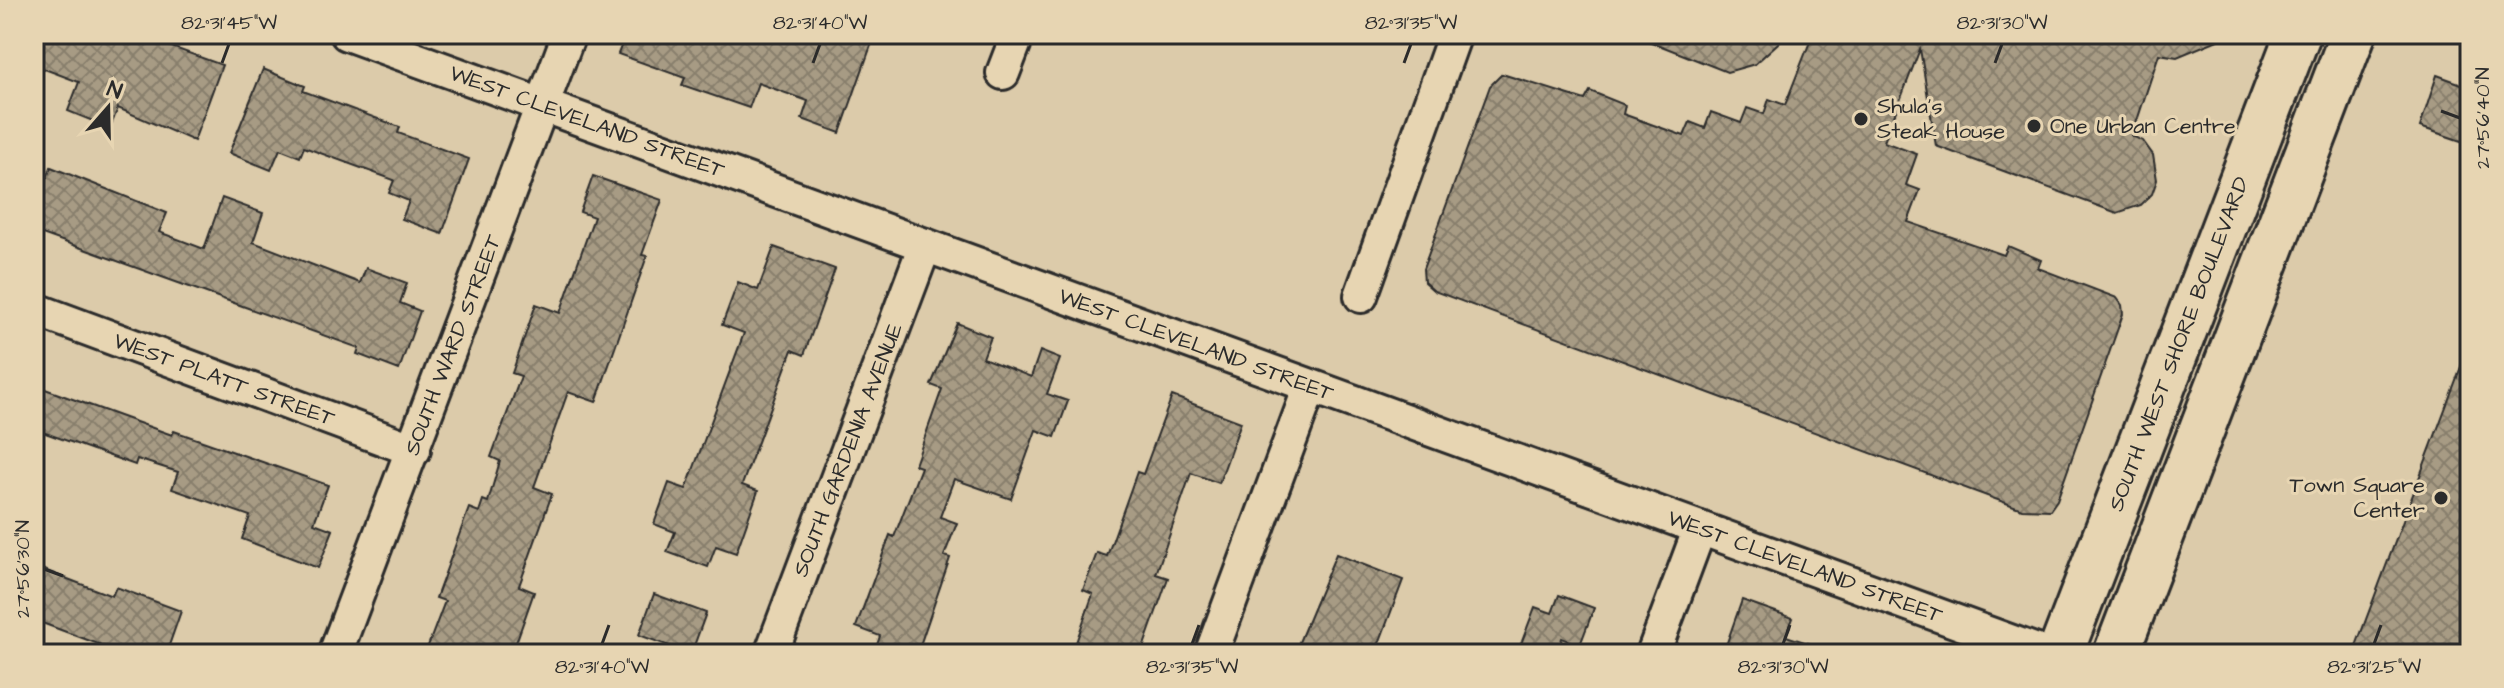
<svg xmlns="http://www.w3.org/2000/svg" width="2504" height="688" viewBox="0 0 2504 688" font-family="'Architects Daughter',sans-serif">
	<defs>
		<pattern id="building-cross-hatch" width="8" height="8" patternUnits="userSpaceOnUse" patternTransform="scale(2)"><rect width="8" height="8" fill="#a79b84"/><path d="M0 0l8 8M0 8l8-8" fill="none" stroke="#887f6c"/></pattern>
	</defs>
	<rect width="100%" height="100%" fill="#dccbaa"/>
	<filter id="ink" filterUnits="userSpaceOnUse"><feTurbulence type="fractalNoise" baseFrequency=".0125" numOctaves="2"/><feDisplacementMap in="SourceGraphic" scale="16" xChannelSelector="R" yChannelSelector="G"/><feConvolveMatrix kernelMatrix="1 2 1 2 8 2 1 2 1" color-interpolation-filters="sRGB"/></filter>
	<g filter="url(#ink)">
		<g fill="url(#building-cross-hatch)" stroke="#2b2b2b" stroke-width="2">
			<polygon points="34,34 170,34 166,45 222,65 194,141 118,108 110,128 68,111 79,82 34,65"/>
			<polygon points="626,34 875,34 840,133 802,119 808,101 758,83 749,108 682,85 685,78 618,54"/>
			<polygon points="1631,34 1788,34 1755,64 1727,72"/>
			<polygon points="1813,34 2232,34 2177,57 2159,54 2132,136 2143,141 2153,155 2157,180 2152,194 2141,205 2117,213 1936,146 1920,49 1884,142 1917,154 1906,185 1920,190 1908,222 2004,255 2008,246 2041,260 2038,268 2117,298 2122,305 2123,314 2057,500 2050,510 2022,509 1434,291 1424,282 1423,269 1490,86 1502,74 1585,100 1590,91 1625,105 1623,114 1684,136 1690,122 1705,128 1711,112 1741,123 1747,108 1764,114 1769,99 1785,105"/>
			<polygon points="263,69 305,86 303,91 400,127 398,133 469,159 442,234 402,219 409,201 389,193 394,180 304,147 300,157 280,149 271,170 229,153"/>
			<polygon points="2437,75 2470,87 2470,144 2420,127"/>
			<polygon points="51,167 167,213 159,232 204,249 222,198 263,213 253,242 360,283 366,268 407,283 400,303 420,311 399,370 357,354 359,348 34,231 34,212"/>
			<polygon points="593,176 662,200 642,255 647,256 596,402 568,392 534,487 552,494 519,586 534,592 512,654 425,654 445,601 436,598 469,508 479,512 483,500 488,502 500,461 491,457 521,376 512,373 536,304 560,313 594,217 580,212"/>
			<polygon points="774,247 835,269 804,355 792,350 742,485 758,491 736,553 716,546 708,567 667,552 675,532 654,524 669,483 686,489 744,333 722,325 738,282 758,290"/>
			<polygon points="957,323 991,337 983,358 1031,377 1040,351 1060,359 1047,394 1068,401 1055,437 1036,430 1011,499 954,479 940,517 957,523 944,556 950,558 917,654 874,654 880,636 856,627 890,535 894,537 921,467 915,465 942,389 931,385"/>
			<polygon points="2468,348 2470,654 2353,654"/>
			<polygon points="34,385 172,435 174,431 328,485 314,523 333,530 318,568 242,539 250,516 172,489 178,472 137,459 135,465 34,429"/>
			<polygon points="1172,396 1241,422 1219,483 1191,473 1156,574 1168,578 1141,654 1072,654 1093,594 1083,590 1097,553 1107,556 1137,472 1143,474"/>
			<polygon points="1336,554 1403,580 1375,654 1294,654"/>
			<polygon points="34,566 112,596 116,587 181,611 166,654 125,654 34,620"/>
			<polygon points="654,594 706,613 691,654 639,635"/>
			<polygon points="1559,595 1594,608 1580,645 1562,638 1557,654 1548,654 1521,644 1535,607 1552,613"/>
			<polygon points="1742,600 1793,618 1786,636 1829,650 1828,654 1723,654"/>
		</g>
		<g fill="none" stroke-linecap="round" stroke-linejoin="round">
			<defs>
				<g id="street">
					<polyline points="347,34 2045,654"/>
					<polyline points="1003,73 1018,34"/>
					<polyline points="1361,296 1455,34"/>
					<polyline points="34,309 414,450"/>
					<polyline points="335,654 569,34"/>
					<polyline points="771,654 925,245"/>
					<polyline points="1211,654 1310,387"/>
					<polyline points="1653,654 1700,528"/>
				</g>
				<g id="secondary">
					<polyline points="2060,654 2298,34"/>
					<polyline points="2116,654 2353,34"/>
				</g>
			</defs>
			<use href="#street" stroke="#2b2b2b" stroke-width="38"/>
			<use href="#secondary" stroke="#2b2b2b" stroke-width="50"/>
			<use href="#street" stroke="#e7d5b2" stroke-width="32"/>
			<use href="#secondary" stroke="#e7d5b2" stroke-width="44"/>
		</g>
	</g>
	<path fill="none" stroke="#2b2b2b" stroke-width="3" d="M 222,63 L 229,44M 813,63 L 820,44M 1404,63 L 1411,44M 1995,63 L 2002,44M 2441,111 L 2460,118M 44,569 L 63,576M 602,644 L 609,625M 1192,644 L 1199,625M 1783,644 L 1790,625M 2374,644 L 2381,625"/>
	<g fill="#2b2b2b" stroke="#e7d5b2" stroke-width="3">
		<circle cx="1861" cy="119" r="8"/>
		<circle cx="2034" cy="126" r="8"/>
		<circle cx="2441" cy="498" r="8"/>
	</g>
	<g text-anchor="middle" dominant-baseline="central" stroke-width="6" stroke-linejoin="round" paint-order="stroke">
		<g font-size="22" fill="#2b2b2b" stroke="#e7d5b2" text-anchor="start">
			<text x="1877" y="106">Shula's<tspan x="1877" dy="25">Steak House</tspan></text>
			<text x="2050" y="126">One Urban Centre</text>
			<text x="2425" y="485" text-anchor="end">Town Square<tspan x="2425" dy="25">Center</tspan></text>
		</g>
		<g font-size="22" fill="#2b2b2b" stroke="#e7d5b2">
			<text transform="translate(587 122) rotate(20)">WEST CLEVELAND STREET</text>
			<text transform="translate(2179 344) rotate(-69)">SOUTH WEST SHORE BOULEVARD</text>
			<text transform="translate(453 345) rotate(-69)">SOUTH WARD STREET</text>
			<text transform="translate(1196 345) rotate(20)">WEST CLEVELAND STREET</text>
			<text transform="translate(224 380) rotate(20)">WEST PLATT STREET</text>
			<text transform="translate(848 450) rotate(-69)">SOUTH GARDENIA AVENUE</text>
			<text transform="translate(1805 567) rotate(20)">WEST CLEVELAND STREET</text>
		</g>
	</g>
	<rect width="2504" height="688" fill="none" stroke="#e7d5b2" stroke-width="88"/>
	<g transform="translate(108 108) rotate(20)" stroke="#e7d5b2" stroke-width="6" paint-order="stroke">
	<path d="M0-6L14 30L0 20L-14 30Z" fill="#2b2b2b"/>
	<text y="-12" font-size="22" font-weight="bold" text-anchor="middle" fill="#2b2b2b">N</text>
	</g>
	<rect x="44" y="44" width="2416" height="600" fill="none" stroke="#2b2b2b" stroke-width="3"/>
	<g font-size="20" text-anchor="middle" fill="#2b2b2b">
		<text x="229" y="29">82°31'45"W</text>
		<text x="820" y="29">82°31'40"W</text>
		<text x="1411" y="29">82°31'35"W</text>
		<text x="2002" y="29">82°31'30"W</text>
		<text transform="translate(2482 118) rotate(-90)" y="7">27°56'40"N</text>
		<text transform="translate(22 569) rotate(-90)" y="7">27°56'30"N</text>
		<text x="602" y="673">82°31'40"W</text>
		<text x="1192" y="673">82°31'35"W</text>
		<text x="1783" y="673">82°31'30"W</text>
		<text x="2374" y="673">82°31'25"W</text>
	</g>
</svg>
